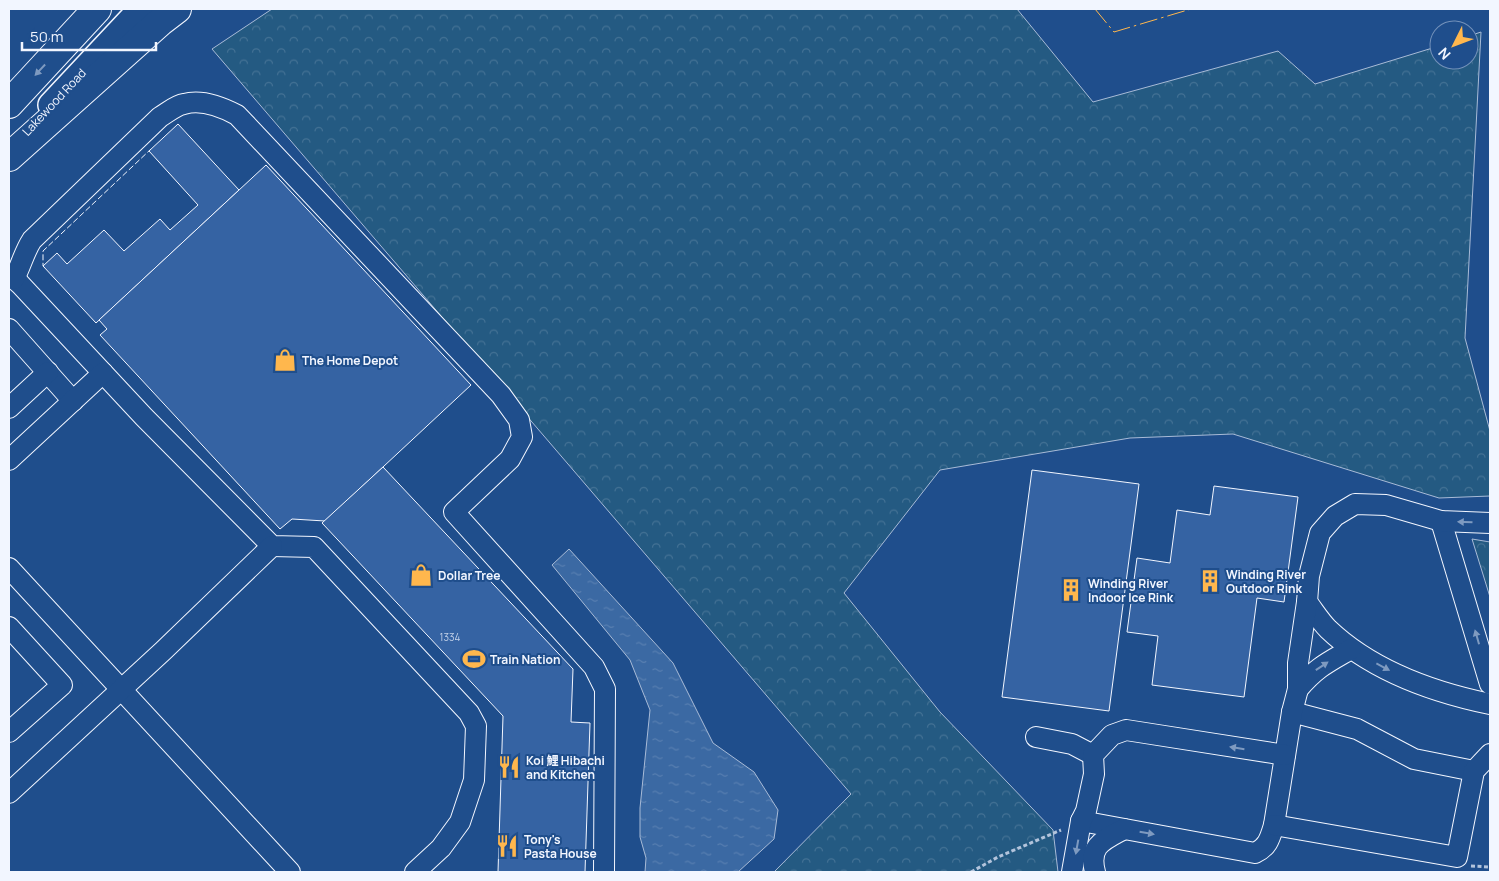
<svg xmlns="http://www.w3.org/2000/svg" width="1499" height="881" viewBox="0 0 1499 881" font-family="Manrope,'Noto Sans SC',sans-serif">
	<defs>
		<pattern id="forest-crowns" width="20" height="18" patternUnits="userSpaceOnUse" patternTransform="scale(1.25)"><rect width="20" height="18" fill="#245a82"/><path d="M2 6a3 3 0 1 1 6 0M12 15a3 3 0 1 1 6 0" fill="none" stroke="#447295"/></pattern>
		<pattern id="water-ripples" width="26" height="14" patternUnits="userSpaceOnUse" patternTransform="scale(1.25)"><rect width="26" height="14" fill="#3b69a3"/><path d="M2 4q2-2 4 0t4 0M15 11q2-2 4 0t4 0" fill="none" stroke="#587fb1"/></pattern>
	</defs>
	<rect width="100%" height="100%" fill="#1f4e8c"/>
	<g fill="url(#forest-crowns)" stroke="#a8bbd7">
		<polygon points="272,9 1017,9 1093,102 1278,51 1315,84 1439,46 1439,60 1469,60 1469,36 1481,32 1465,338 1490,431 1490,496 1439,498 1233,434 1130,438 940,470 844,593 940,712 1053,830 1058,872 774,872 851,794 212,49"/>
		<polygon points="1472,539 1490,542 1490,597"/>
	</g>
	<polygon fill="url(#water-ripples)" stroke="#a8bbd7" points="569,549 673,663 713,743 754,772 778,810 774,839 738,872 645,872 646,858 640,837 640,808 650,710 630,660 552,565"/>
	<g fill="#3563a3" stroke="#f2f6ff">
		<polygon points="178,124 239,190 96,323 43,266 57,253 67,264 104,230 124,251 160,219 170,230 198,205 149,151"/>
		<polygon points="266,165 471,385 325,521 292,519 280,529 100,335 107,329 99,320"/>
		<polygon points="383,467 573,669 571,722 590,723 585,872 498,872 503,716 322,523"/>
		<polygon points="1032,470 1139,484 1109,711 1002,697"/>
		<polygon points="1214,486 1298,497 1284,602 1257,598 1244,697 1152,685 1158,636 1127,632 1137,558 1170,563 1177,510 1210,515"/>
	</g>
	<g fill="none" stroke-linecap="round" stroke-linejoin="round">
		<defs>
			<g id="minor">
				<polyline points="9,274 20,284 144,417 272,546 314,547 469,713 476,726 474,780 460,822 441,848 415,872"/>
				<path d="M 14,279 C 21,266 24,252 32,240 L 160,117 C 167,113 176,105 184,104 C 201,99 222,107 237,115 L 501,395 L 519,420 L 522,437 L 510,459 L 454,512 L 594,667 L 605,689 L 604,872"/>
				<polyline points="9,329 73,401"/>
				<polyline points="9,408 48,372"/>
				<polyline points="9,460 103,373"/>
				<polyline points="1441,521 1490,684"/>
				<polyline points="9,568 290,872"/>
				<path d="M 1307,602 C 1314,611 1320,621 1328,629 C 1372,671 1432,692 1490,704"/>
				<polyline points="9,627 62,685 9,732"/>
				<path d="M 1298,689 C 1317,667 1327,663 1351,649"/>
				<polyline points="1292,712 1357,729 1414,759 1474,771"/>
				<polyline points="1036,737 1072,744 1093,755"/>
				<polyline points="9,793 163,651 272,546"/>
				<path d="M 1081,821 L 1255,853 C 1268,847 1270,838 1274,825 L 1292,712 L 1298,689 L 1298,663 L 1307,602 L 1309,576 L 1320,533 L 1335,516 L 1355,504 L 1386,505 L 1441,521 L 1490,523"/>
				<polyline points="1274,825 1457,857 1474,771 1490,754"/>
				<polyline points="1072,872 1081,821 1086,811 1094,774 1093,755 1112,735 1126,730 1285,755"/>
				<path d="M 1095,872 C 1088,845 1104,840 1124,829"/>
			</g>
			<polyline id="major" points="51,105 141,9"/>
			<g id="highway">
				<polyline points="9,104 97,9"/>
				<polyline points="9,157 160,22 177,9"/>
			</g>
		</defs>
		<use href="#minor" stroke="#f2f6ff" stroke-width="22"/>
		<use href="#major" stroke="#f2f6ff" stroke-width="28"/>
		<use href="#highway" stroke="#f2f6ff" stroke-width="30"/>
		<g stroke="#b3c4dc" stroke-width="3" stroke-dasharray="4 2.5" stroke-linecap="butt">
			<polyline points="1471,866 1490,867"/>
			<polyline points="971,872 998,857 1061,830"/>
		</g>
		<use href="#minor" stroke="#1f4e8c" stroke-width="20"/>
		<use href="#major" stroke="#1f4e8c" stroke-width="25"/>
		<use href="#highway" stroke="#1f4e8c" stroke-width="28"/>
		<polyline stroke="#f2f6ff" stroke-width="1" stroke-dasharray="6 2.5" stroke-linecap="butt" points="45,268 43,266 43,251 151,149"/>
		<polyline stroke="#ffb74d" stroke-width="1" stroke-dasharray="18 4 2.5 4" stroke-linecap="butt" points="1095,9 1114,32 1191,9"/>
	</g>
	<defs><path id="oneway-solid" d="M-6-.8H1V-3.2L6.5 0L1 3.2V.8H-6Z" transform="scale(1.25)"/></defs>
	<g fill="#7e9ac0">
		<use href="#oneway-solid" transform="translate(40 70) rotate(133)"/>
		<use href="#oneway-solid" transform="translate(1465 522) rotate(-178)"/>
		<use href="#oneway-solid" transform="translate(1477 637) rotate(-106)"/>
		<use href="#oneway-solid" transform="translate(1322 666) rotate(-34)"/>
		<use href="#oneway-solid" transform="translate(1383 667) rotate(28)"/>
		<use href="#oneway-solid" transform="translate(1237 748) rotate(-171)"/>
		<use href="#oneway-solid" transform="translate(1147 833) rotate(10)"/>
		<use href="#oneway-solid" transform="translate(1077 847) rotate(100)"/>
	</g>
	<defs>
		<symbol id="shop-bare" viewBox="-9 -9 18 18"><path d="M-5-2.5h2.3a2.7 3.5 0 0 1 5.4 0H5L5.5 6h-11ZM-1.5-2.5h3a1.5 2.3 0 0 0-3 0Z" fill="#ffb74d" stroke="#1f4e8c" stroke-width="2.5" paint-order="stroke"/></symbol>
		<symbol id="building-bare" viewBox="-9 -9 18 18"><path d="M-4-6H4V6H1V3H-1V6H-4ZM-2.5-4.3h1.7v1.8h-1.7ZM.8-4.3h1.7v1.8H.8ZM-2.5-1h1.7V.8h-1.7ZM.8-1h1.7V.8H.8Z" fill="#ffb74d" stroke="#1f4e8c" stroke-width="2.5" paint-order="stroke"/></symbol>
		<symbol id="stadium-bare" viewBox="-9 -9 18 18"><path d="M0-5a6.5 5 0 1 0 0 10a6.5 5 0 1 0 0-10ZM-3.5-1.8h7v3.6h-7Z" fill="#ffb74d" stroke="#1f4e8c" stroke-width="2.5" paint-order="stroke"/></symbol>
		<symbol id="restaurant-bare" viewBox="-9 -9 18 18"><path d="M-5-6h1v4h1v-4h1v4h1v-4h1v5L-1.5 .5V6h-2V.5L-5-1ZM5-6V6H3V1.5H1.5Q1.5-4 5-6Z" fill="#ffb74d" stroke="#1f4e8c" stroke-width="2.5" paint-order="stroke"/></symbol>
	</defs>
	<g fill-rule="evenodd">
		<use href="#shop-bare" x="269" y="344" width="32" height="32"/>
		<use href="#shop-bare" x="405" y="559" width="32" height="32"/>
		<use href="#building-bare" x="1194" y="565" width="32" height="32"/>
		<use href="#building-bare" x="1055" y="574" width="32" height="32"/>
		<use href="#stadium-bare" x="458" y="643" width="32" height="32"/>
		<use href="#restaurant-bare" x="493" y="751" width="32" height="32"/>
		<use href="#restaurant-bare" x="491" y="830" width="32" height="32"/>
	</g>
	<g text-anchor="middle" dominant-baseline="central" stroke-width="4" stroke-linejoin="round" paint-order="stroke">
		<g font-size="10" fill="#c3d1e8">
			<text x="450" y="637">1334</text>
		</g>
		<g font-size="12" fill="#f2f6ff" stroke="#1f4e8c">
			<text transform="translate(54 102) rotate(-47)">Lakewood Road</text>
		</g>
		<g font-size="12" font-weight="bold" fill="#f2f6ff" stroke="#1f4e8c" text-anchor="start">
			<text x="302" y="360">The Home Depot</text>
			<text x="1226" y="574">Winding River<tspan x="1226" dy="14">Outdoor Rink</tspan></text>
			<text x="438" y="575">Dollar Tree</text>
			<text x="1088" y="583">Winding River<tspan x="1088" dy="14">Indoor Ice Rink</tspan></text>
			<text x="490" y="659">Train Nation</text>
			<text x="526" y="760">Koi 鯉 Hibachi<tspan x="526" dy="14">and Kitchen</tspan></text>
			<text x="524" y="839">Tony's<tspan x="524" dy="14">Pasta House</tspan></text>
		</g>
	</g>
	<rect width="1499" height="881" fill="none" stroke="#f2f6ff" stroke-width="20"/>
	<g transform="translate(1454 45) rotate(228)"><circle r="24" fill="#1f4e8c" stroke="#7391ba"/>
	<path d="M0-4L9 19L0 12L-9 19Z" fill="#ffb74d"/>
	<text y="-8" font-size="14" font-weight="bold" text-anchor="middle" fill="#f2f6ff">N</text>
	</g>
	<path d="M22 42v8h134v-8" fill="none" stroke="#f2f6ff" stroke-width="2.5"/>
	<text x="30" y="42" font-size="15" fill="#f2f6ff" stroke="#1f4e8c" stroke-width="4" paint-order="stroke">50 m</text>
</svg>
